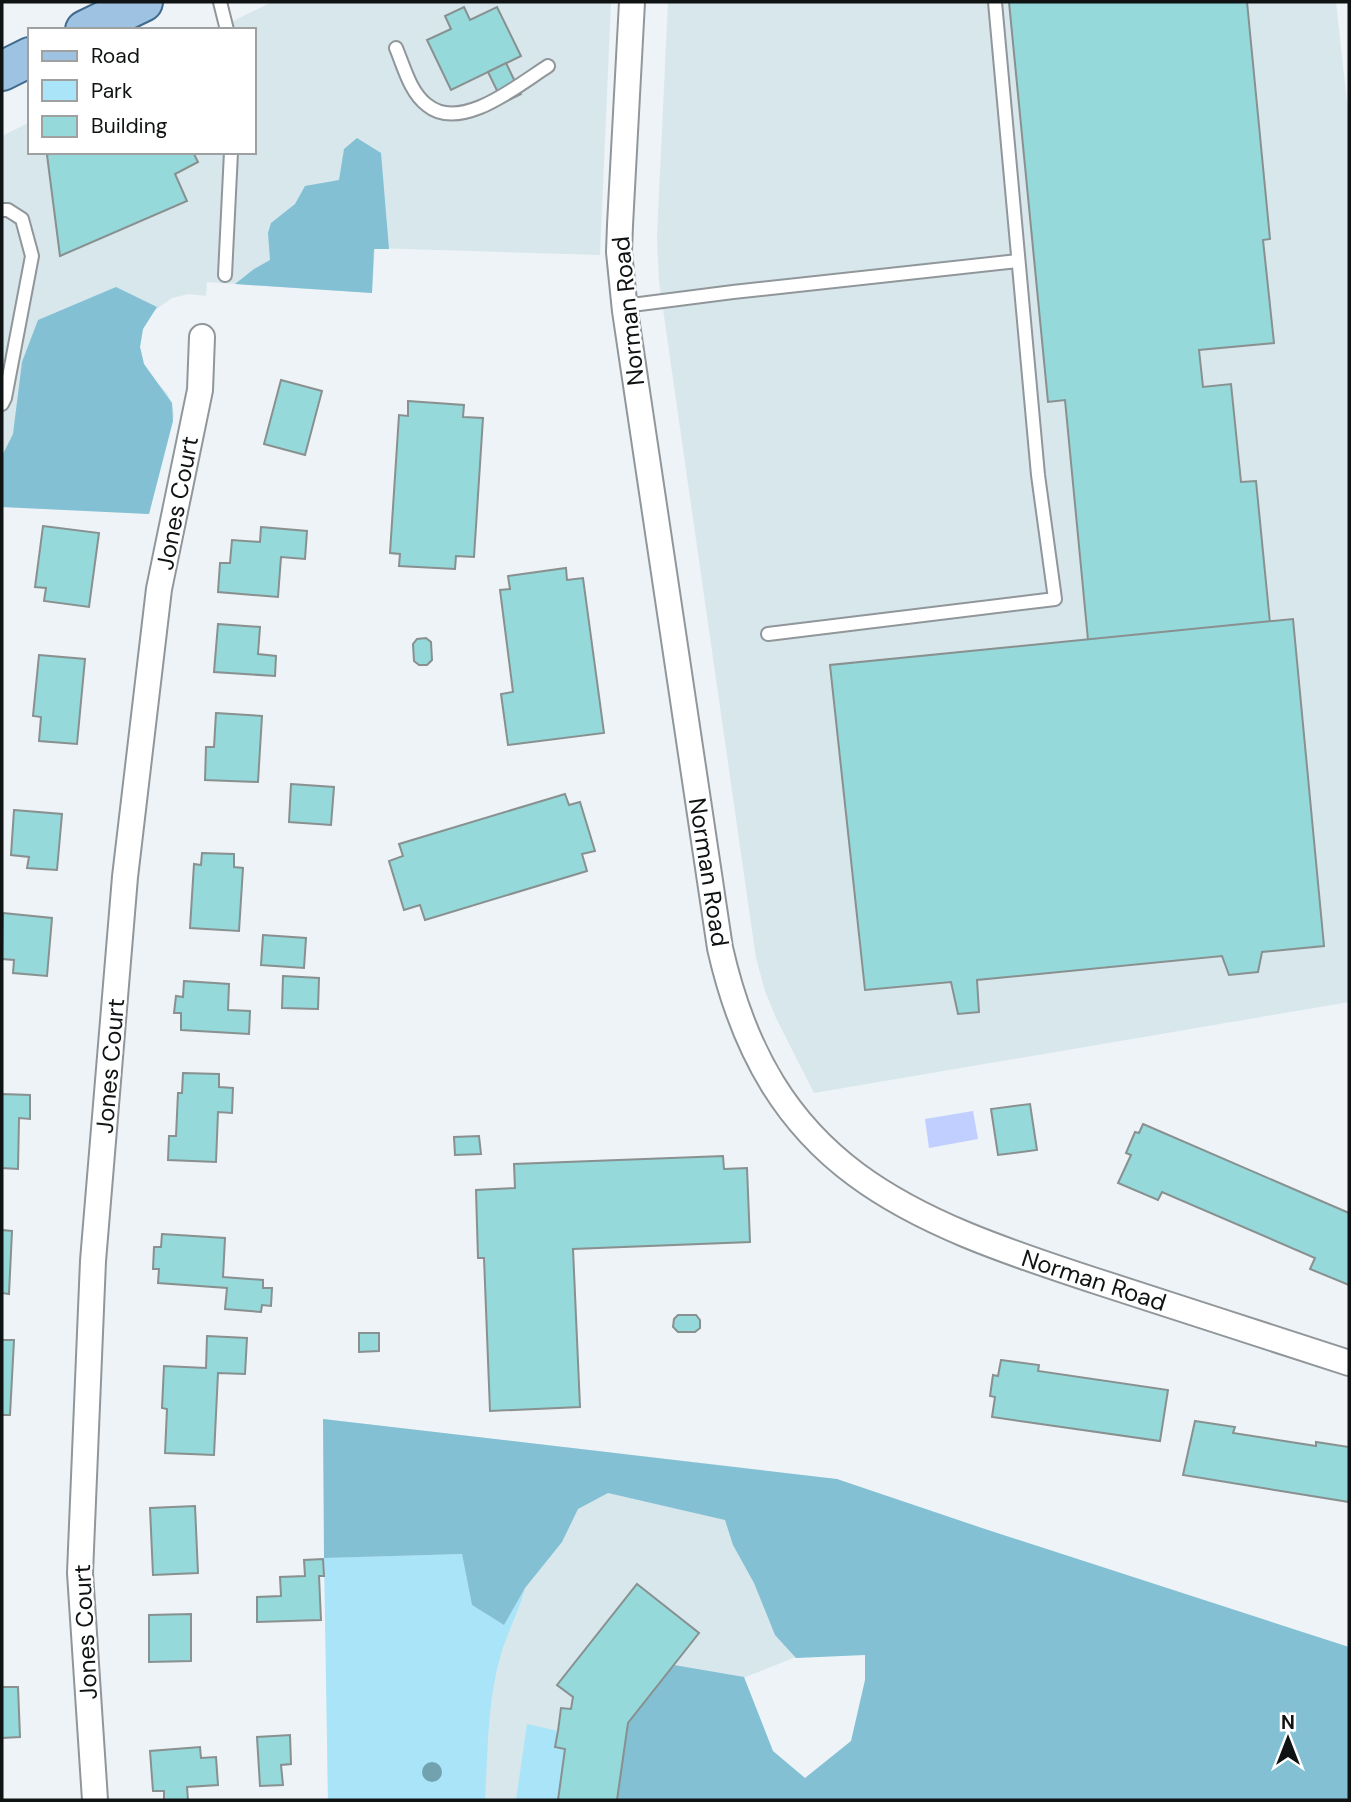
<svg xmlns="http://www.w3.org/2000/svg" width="1351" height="1802" viewBox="0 0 1351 1802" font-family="'DM Sans',sans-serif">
	<rect width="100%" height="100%" fill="#edf3f6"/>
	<g fill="#d7e7ec">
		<polygon points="272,2 611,2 600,255 375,248 372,293 207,282 206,296 189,294 172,298 151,313 143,329 140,347 144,364 153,379 167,393 172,403 174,415 149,514 2,507 2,136 30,122 30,152 254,152 254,30 215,30"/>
		<polygon points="668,2 1336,2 1349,121 1349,1002 814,1093 776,1018 765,991 756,958 659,281 657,237"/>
		<polygon points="323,1419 763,1470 796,1657 628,1724 617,1800 328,1800"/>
	</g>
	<g fill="#a9e4f8">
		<path d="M 462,1554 L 472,1605 L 504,1625 L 525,1588 C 519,1611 508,1631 501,1654 C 487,1701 488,1752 485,1800 L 328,1800 L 324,1558 Z"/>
		<polygon points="527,1724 558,1731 556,1747 565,1749 558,1800 516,1800"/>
	</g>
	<g fill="#83c0d4">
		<polygon points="357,138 381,153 389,249 374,249 372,293 235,284 254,269 270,260 268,233 271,223 295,204 305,186 339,180 344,149"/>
		<polygon points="116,287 157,307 143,329 140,347 144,364 172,403 173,421 149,514 2,507 2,456 13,434 22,362 38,320"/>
		<polygon points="323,1419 837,1479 982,1528 1349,1647 1349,1800 617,1800 628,1723 674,1665 744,1677 773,1751 805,1778 851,1741 865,1680 865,1655 796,1658 775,1635 754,1583 733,1545 725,1520 608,1493 578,1509 562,1542 525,1588 504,1625 472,1605 462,1554 324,1558"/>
	</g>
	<polygon fill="#c0cfff" points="973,1111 978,1139 929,1148 925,1119"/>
	<g fill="#95d9da" stroke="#899090" stroke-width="2">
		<polygon points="1009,2 1247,2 1270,239 1263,240 1274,343 1199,350 1203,387 1231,384 1241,482 1256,481 1270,623 1088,640 1065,400 1048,402"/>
		<polygon points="464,7 470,20 497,7 521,56 451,90 427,40 451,29 445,16"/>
		<polygon points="506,63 521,94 503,103 488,72"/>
		<polygon points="53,152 193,152 198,162 175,174 187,201 60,256 47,155"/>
		<polygon points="281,380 322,391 305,455 264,444"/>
		<polygon points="408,401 464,405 463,417 483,418 474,557 456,556 455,569 399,566 400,554 390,553 399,415 408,416"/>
		<polygon points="43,526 99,533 89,607 44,601 46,588 35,587"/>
		<polygon points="261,527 307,531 305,559 281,557 278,597 218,592 220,563 230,563 232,540 260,542"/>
		<polygon points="566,568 567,580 583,578 604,733 508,745 501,694 513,692 500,590 510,589 508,576"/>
		<polygon points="1293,619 1324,946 1262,952 1258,972 1229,975 1222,956 977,980 979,1012 958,1014 951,982 865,990 830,665"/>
		<polygon points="218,624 260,627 258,654 276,656 275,676 214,672"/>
		<polygon points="426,638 431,642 432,660 427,665 419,665 414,661 413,644 417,639"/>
		<polygon points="39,655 85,659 77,744 39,741 41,717 33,716"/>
		<polygon points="216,713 262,716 258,782 205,780 206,747 214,747"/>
		<polygon points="291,784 334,787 331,825 289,822"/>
		<polygon points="565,794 569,805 580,802 595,851 582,854 587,871 425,920 420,905 404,910 389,861 403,856 399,844"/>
		<polygon points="14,810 62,814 57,870 27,868 29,857 11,855"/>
		<polygon points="202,853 234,854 234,867 243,868 239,931 190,928 194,864 201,865"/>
		<polygon points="3,913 52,918 47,976 13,973 14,960 2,959"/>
		<polygon points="263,935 306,938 304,968 261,965"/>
		<polygon points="283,976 319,978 318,1009 282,1008"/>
		<polygon points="184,981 229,984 228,1010 250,1011 249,1034 181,1030 181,1013 174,1013 176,996 183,997"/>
		<polygon points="183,1073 219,1074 219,1087 233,1088 232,1113 218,1112 216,1162 168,1160 169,1136 176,1136 178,1093 182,1093"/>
		<polygon points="2,1094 30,1095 30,1119 19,1118 18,1169 2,1168"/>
		<polygon points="1030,1104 1037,1150 998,1155 991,1109"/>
		<polygon points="1143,1124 1349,1213 1349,1285 1310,1269 1315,1258 1162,1192 1158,1200 1118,1183 1131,1155 1126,1153 1135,1132 1139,1133"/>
		<polygon points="479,1136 481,1154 455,1155 454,1137"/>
		<polygon points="723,1156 724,1169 747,1168 750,1242 573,1249 580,1407 490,1411 484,1258 478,1258 476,1190 515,1188 514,1164"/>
		<polygon points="2,1230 12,1231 9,1294 2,1293"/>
		<polygon points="162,1234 225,1238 223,1277 263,1280 263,1288 272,1288 271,1306 262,1305 261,1312 225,1309 227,1288 158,1283 159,1269 153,1269 154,1247 161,1247"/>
		<polygon points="678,1315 696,1315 700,1320 700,1328 695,1332 678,1332 673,1327 674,1319"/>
		<polygon points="359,1333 379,1333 379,1351 359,1352"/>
		<polygon points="207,1336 247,1338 245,1374 218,1373 214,1455 165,1453 167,1409 162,1408 164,1366 206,1368"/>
		<polygon points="2,1340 14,1340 10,1415 2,1415"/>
		<polygon points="1001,1360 1039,1365 1038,1371 1168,1390 1160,1441 992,1417 995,1397 990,1396 993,1375 998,1376"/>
		<polygon points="1195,1421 1235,1427 1233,1433 1316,1446 1316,1442 1349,1447 1349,1502 1183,1475"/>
		<polygon points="195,1506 198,1573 153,1575 150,1508"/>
		<polygon points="323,1559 324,1576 319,1576 321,1620 257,1622 257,1597 281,1596 280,1577 305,1576 304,1560"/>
		<polygon points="637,1584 699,1633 628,1723 617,1800 558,1800 565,1749 555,1747 558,1731 561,1708 571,1709 573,1697 557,1685"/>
		<polygon points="191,1614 191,1661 149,1662 149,1615"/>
		<polygon points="2,1687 18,1687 20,1737 2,1738"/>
		<polygon points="290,1735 291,1764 281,1765 283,1785 260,1786 257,1737"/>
		<polygon points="200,1747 201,1758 216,1757 218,1785 187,1787 188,1800 164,1800 164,1791 153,1791 150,1751"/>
	</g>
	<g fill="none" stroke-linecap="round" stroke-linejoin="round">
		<defs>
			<g id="service">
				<polyline points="220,2 227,30"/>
				<path d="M 396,48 C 404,67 410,92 427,105 C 461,133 518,85 548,66"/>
				<polyline points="2,210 8,210 22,219 32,256 5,398 2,404"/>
				<polyline points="225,275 231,152"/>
				<polyline points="624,306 733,292 1018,261"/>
				<polyline points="768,634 1055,599 1038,475 995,2"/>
			</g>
			<g id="minor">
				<path d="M 632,2 L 620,225 L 619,252 L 625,311 L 720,948 C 770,1169 905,1219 1102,1283 C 1184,1310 1267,1336 1349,1363"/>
				<polyline points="95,1800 80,1573 93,1261 125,877 159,589 200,390 202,337"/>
			</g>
			<g id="primary">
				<polyline points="85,30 143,2"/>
				<polyline points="2,71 30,57"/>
			</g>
		</defs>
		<use href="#service" stroke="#909699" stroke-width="16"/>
		<use href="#minor" stroke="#909699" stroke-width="28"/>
		<use href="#primary" stroke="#416a8d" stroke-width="42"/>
		<use href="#service" stroke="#fff" stroke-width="12"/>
		<use href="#minor" stroke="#fff" stroke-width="24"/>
		<use href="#primary" stroke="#9dc2e2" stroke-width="38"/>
	</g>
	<circle fill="#73a2af" cx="432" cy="1772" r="10"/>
	<g text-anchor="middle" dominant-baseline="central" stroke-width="5" stroke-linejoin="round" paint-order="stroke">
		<g font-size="24" fill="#101313" stroke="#fff">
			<text transform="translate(628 311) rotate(-96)">Norman Road</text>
			<text transform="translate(177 503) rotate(-79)">Jones Court</text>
			<text transform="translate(709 872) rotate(81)">Norman Road</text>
			<text transform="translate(110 1066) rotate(-85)">Jones Court</text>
			<text transform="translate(1094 1280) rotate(18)">Norman Road</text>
			<text transform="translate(85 1632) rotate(-93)">Jones Court</text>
		</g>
	</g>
	<rect width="1351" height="1802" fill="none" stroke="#101313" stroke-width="7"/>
	<rect x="28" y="28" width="228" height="126" fill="#ffffff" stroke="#9fa1a1" stroke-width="2"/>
	<rect x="42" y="51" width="35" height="10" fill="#9dc2e2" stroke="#9fa1a1" stroke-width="2"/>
	<text x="91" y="63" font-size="21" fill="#101313">Road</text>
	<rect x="42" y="80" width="35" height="21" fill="#a9e4f8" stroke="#9fa1a1" stroke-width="2"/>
	<text x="91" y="98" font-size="21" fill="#101313">Park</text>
	<rect x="42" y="116" width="35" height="21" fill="#95d9da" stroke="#9fa1a1" stroke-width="2"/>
	<text x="91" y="133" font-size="21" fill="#101313">Building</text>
	<g transform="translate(1288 1739)" stroke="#ffffff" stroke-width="5" paint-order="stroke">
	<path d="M0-5L12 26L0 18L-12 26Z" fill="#101313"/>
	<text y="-10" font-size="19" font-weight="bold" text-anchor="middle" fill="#101313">N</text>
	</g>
</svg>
